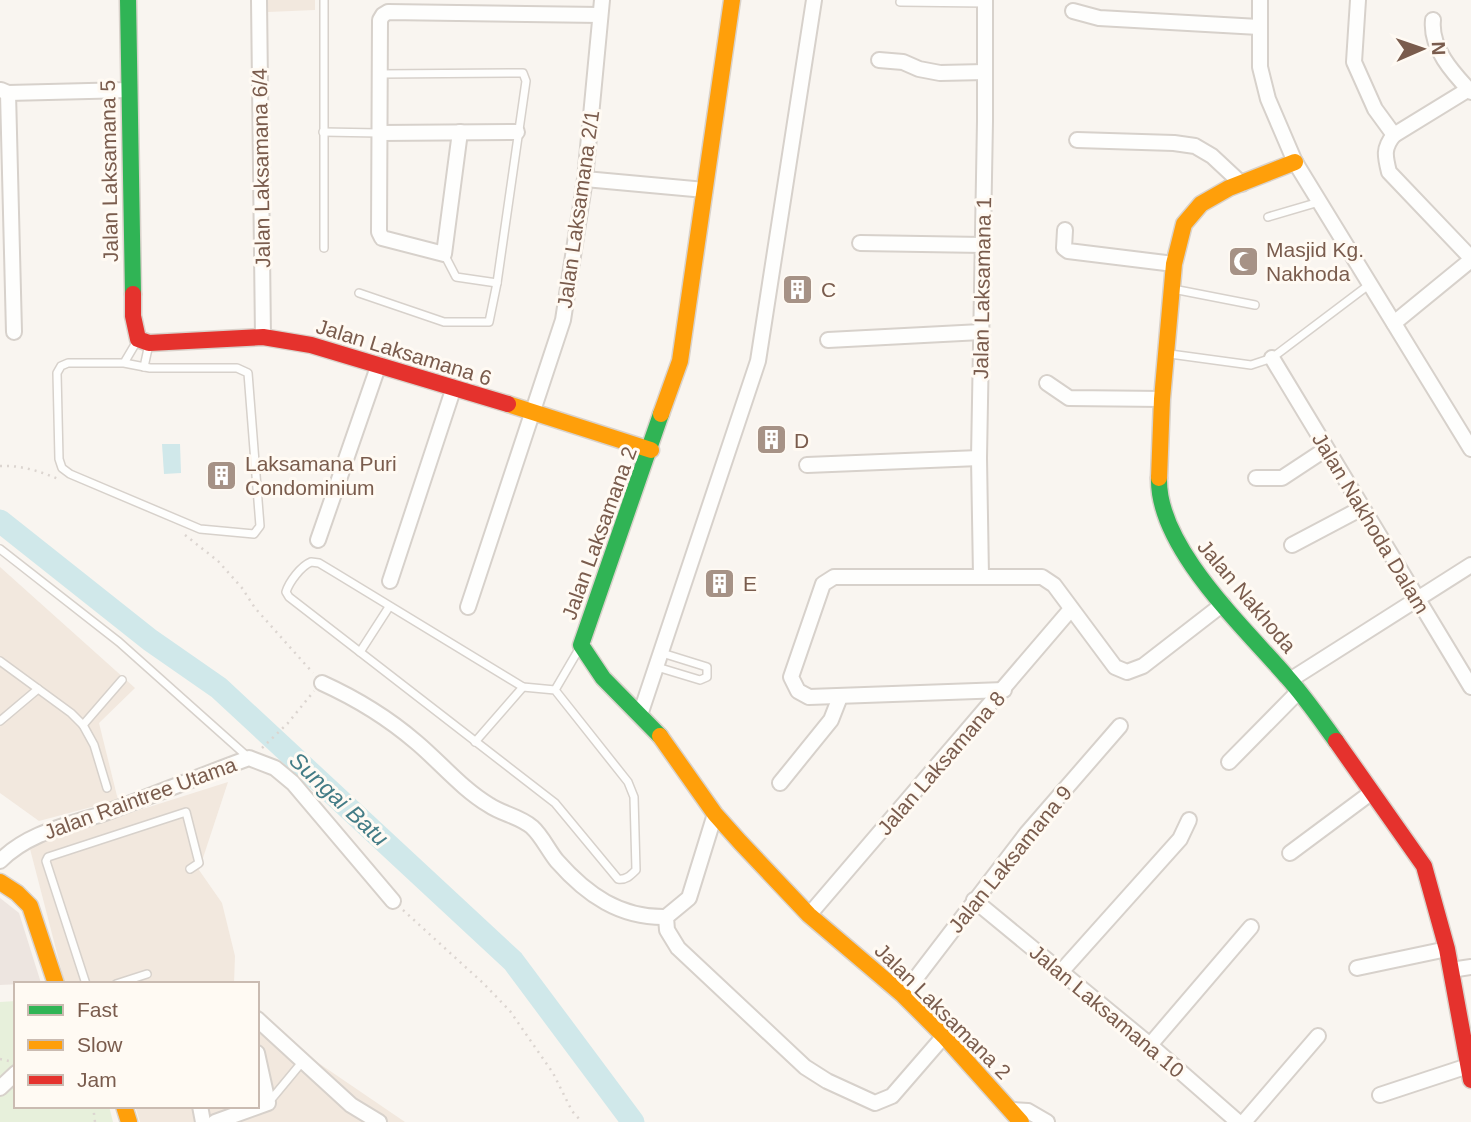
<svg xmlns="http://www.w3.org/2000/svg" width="1471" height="1122" viewBox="0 0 1471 1122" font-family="Arial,sans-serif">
	<rect width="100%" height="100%" fill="#f9f5f0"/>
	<g fill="#f2e8de">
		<polygon points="268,0 315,0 315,10 268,12"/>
		<polygon points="0,567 135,688 99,723 118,800 39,821 0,793"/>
		<polygon points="228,782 199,870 222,903 235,956 234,984 65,984 29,845"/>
		<polygon points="257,1008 317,1062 405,1122 140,1122 135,1106 257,1106"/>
	</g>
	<polygon fill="#ede5e0" points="0,898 19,913 41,983 0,985"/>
	<polygon fill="#e7f0db" points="16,1001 16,1106 109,1106 113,1122 0,1122 0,1002"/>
	<polygon fill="#d0e8ea" points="162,444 180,444 181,473 164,474"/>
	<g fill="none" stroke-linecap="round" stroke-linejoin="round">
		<polyline stroke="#d0e8ea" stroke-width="23" points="0,521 150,640 219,688 513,961 633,1122"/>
		<defs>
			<g id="lane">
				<polyline points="324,0 324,248"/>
				<polyline points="900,2 985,3"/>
				<polyline points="323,132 379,133"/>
				<polyline points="1268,217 1319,202"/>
				<polyline points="444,254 456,277 497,283"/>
				<polyline points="1173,289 1255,305"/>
				<polyline points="359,293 444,322 489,322 497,283 526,81 523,73 380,74"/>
				<polyline points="1170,354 1251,365 1272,358 1370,284"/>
				<polyline points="124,363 150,368 237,368 248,373 260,526 254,534 200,529 70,474 62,468 59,459 57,373 61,366 68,363 124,363 137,341"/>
				<polyline points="144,367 149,344"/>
				<polyline points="0,549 119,642 249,758"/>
				<path d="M 311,562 L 319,563 L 334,572 L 523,687 L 555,690 L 628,782 L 634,797 L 636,870 C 630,876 626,880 618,879 L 555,803 L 289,597 L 286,592 C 289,582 301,566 311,562 Z"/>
				<polyline points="360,652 389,607"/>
				<polyline points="0,661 71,713 83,725 122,680"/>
				<polyline points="657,667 700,680 707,677 707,667 662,653"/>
				<polyline points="555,690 579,649"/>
				<polyline points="0,721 38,689"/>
				<polyline points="83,725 94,745 107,788"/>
				<polyline points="475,742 523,687"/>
				<polyline points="86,984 46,861 48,857 186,812 199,863 190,869"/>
				<polyline points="116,984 147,974"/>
				<polyline points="269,1102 303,1061"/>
			</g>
			<g id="street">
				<polyline points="259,0 263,337"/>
				<polyline points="1260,0 1260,67 1268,99 1295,162 1471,449"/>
				<polyline points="1358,0 1354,62 1375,109 1394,135"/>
				<polyline points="1073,11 1099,18 1259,27"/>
				<path d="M 1433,20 C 1430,48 1453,73 1471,92"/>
				<polyline points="879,60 903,62 919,69 940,73 985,72"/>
				<path d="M 1469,89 L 1394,135 C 1383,148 1385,156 1389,172 L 1471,258"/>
				<polyline points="1,90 8,93 129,90"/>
				<polyline points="8,93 14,332"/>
				<polyline points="460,132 444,254 382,238 379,232 380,20 383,15 388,12 600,15"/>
				<polyline points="380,133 517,132"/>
				<polyline points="1077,140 1174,143 1195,146 1212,156 1242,184"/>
				<polyline points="585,179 705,190"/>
				<polyline points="1065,230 1064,248 1068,251 1174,264"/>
				<polyline points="860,243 983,245"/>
				<polyline points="1394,323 1471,260"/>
				<polyline points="828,340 981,332"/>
				<polyline points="1272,358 1471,687"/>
				<polyline points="1047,383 1069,398 1162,399"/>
				<polyline points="807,465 979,458"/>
				<polyline points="1256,478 1282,478 1326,449"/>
				<polyline points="318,540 379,364"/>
				<polyline points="1292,545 1362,508"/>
				<polyline points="981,576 979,458 985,121 985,0"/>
				<polyline points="390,581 454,387"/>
				<polyline points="468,607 563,320 585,179 602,0"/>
				<polyline points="1290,680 1471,565"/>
				<path d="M 322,683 C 355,698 388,718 416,742 C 440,762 462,789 489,805 C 502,814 519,816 532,827 C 542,836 548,850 557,861 C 587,895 620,918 666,917"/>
				<polyline points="1004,690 809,697 798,691 791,677 823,584 834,577 1042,577 1054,585 1115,667 1127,672 1143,666 1223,604"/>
				<polyline points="640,715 758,361 814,0"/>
				<polyline points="1229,762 1299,691"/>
				<polyline points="780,783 831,720 840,697"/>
				<polyline points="715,814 689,898 666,917 667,930 678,948 805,1067 827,1081 875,1103 892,1096 944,1036"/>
				<polyline points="1290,853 1372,792"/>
				<path d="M 0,861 C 28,833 65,826 102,814 C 151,796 200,776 249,758 L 275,768 L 293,783 L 393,901"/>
				<polyline points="974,900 1150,1045 1238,1122"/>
				<polyline points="809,915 1071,609"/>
				<polyline points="1357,968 1447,949"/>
				<polyline points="1451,970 1471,967"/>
				<polyline points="1060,973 1180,839 1189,820"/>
				<polyline points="903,995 1027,833 1120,726"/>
				<polyline points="257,1019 351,1105 379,1122"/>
				<polyline points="1150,1045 1251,927"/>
				<polyline points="0,1088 16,1073"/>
				<polyline points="1380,1095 1468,1066"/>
				<polyline points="200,1106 203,1122"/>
				<polyline points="1013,1110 1028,1111 1047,1122"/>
				<polyline points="215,1122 268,1103 257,1053"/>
				<polyline points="1244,1122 1318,1036"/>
			</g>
			<g id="fast">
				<polyline points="128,0 133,294"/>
				<path d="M 1159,478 C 1157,547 1244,627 1287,677 C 1305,697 1320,719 1336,741"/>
				<polyline points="660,736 603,678 581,645 661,414"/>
			</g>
			<g id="slow">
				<polyline points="508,404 651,450"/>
				<polyline points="661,414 680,361 732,0"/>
				<polyline points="1159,478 1162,399 1174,264 1184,224 1201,204 1229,188 1295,162"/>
				<polyline points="660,736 715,814 740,842 809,915 903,995 944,1036 1021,1122"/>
				<polyline points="0,882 17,893 30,906 56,984"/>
				<polyline points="124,1106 129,1122"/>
			</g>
			<g id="jam">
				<polyline points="133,294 133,316 138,339 149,343 263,337 311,345 508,404"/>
				<polyline points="1336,741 1424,866 1447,949 1471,1080"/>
			</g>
		</defs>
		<use href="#lane" stroke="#d7d1cb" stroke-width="10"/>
		<use href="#street" stroke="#d7d1cb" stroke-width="18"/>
		<use href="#fast" stroke="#d9d2cb" stroke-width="19"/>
		<use href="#slow" stroke="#d9d2cb" stroke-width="19"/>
		<use href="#jam" stroke="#d9d2cb" stroke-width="19"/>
		<g stroke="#dcd5d0" stroke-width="2.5" stroke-dasharray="2 5" stroke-linecap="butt">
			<path d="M 0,466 C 20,465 40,471 58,479"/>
			<polyline points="185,535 218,561 242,588 255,608 313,673"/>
			<polyline points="262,748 288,723 314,691"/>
			<polyline points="403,910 483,983 510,1011 553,1073 572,1111 582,1122"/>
			<polyline points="0,1059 9,1061"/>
			<polyline points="93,1106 95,1122"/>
		</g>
		<use href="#lane" stroke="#fefefd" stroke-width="7"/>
		<use href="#street" stroke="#fefefd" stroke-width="14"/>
		<use href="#fast" stroke="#30b455" stroke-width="16"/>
		<use href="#slow" stroke="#ff9f0a" stroke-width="16"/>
		<use href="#jam" stroke="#e5322d" stroke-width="16"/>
	</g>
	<defs>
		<symbol id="mosque-square" viewBox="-11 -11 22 22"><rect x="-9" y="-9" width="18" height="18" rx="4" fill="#a69286" stroke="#fffaf3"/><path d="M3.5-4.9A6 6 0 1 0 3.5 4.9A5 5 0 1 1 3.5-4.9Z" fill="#fff"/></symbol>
		<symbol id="building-square" viewBox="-11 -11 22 22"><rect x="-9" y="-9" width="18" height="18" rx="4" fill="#a69286" stroke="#fffaf3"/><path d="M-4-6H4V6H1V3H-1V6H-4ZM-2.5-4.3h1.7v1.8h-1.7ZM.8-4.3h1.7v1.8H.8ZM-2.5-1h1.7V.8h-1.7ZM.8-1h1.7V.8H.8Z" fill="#fff"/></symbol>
	</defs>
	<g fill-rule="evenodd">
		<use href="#mosque-square" x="1226" y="244" width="35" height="35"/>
		<use href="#building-square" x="780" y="272" width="35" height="35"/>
		<use href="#building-square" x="754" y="422" width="35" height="35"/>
		<use href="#building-square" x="204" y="458" width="35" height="35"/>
		<use href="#building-square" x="702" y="566" width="35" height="35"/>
	</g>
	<g text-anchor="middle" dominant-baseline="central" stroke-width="6" stroke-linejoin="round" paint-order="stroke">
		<g font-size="21" fill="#7a5c4d" stroke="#fffaf3">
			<text transform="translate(261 168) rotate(-91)">Jalan Laksamana 6/4</text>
			<text transform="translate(109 171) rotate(-91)">Jalan Laksamana 5</text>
			<text transform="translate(578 209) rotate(-82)">Jalan Laksamana 2/1</text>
			<text transform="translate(982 288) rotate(-89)">Jalan Laksamana 1</text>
			<text transform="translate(404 352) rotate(17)">Jalan Laksamana 6</text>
			<text transform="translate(1371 523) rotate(59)">Jalan Nakhoda Dalam</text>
			<text transform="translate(599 533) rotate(-70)">Jalan Laksamana 2</text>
			<text transform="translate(1247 596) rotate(50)">Jalan Nakhoda</text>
			<text transform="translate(941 763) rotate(-49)">Jalan Laksamana 8</text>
			<text transform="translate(140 798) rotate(-20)">Jalan Raintree Utama</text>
			<text transform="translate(1010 859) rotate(-51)">Jalan Laksamana 9</text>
			<text transform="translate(943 1011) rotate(45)">Jalan Laksamana 2</text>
			<text transform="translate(1107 1011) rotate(40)">Jalan Laksamana 10</text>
		</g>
		<g font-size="21" fill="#7a5c4d" stroke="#fffaf3" text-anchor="start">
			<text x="1266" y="249">Masjid Kg.<tspan x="1266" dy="24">Nakhoda</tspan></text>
			<text x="821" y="289">C</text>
			<text x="794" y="440">D</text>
			<text x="245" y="463">Laksamana Puri<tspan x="245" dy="24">Condominium</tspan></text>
			<text x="743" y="583">E</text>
		</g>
		<g font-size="23" font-style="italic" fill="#437c86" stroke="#fffaf3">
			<text transform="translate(339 799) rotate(43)">Sungai Batu</text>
		</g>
	</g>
	<rect x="14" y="982" width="245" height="126" fill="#fffaf3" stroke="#cabbb1" stroke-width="2"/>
	<rect x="28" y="1005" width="35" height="10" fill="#30b455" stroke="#cabbb1" stroke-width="2"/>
	<text x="77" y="1017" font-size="21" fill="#7a5c4d">Fast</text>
	<rect x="28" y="1040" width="35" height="10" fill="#ff9f0a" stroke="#cabbb1" stroke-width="2"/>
	<text x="77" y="1052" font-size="21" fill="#7a5c4d">Slow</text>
	<rect x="28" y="1075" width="35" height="10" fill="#e5322d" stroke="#cabbb1" stroke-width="2"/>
	<text x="77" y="1087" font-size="21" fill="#7a5c4d">Jam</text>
	<g transform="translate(1422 49) rotate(88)" stroke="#fffaf3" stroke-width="5" paint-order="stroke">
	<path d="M0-5L12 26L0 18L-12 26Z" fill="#7a5c4d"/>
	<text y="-10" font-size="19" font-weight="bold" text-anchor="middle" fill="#7a5c4d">N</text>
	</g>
</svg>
